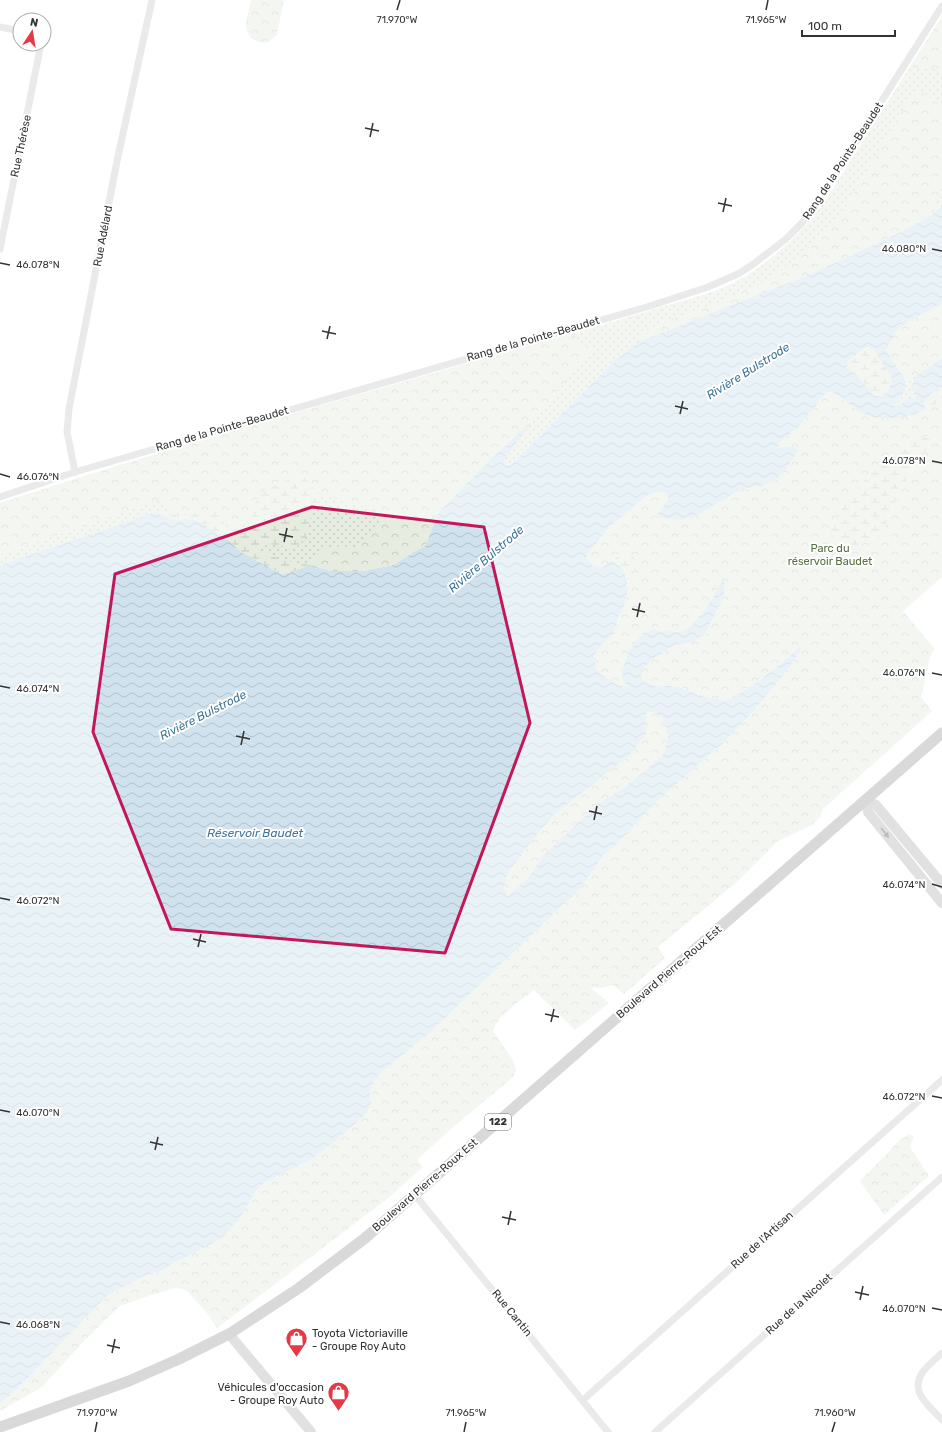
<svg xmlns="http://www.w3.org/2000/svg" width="942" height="1432" viewBox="0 0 942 1432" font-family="Rubik,sans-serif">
	<defs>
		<pattern id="grass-dots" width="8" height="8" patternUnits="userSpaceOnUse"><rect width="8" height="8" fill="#e6ecdf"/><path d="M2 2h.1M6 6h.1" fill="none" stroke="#c6cbc0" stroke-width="1.8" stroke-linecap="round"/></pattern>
		<pattern id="forest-crowns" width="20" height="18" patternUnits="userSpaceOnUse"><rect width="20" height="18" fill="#e6ecdf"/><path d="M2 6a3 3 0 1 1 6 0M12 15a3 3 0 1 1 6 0" fill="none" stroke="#c6cbc0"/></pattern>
		<pattern id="wetland-marsh" width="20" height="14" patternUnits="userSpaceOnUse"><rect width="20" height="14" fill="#e6ecdf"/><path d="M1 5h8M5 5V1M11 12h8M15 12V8" fill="none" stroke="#c6cbc0"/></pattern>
		<pattern id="water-waves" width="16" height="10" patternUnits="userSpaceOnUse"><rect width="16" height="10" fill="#cfe2ee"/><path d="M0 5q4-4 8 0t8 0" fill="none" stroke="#b2c2cd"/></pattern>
	</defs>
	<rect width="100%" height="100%" fill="#fff"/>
	<g fill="url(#grass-dots)">
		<path d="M 942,16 L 942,206 L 933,214 L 614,361 L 511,465 L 505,466 L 504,459 L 523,435 L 530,423 L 426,545 L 293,572 L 155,512 L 0,565 L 0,503 C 166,448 335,402 503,353 C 555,338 607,324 658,308 C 684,300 711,294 735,282 C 772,262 803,232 827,198 Z"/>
		<polygon points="942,358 924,370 916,395 916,399 910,397 901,404 894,406 905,391 906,381 911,370"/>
	</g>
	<g fill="url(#forest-crowns)" fill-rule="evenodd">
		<path d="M 251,0 L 284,0 L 277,34 C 267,49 246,42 246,25 C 246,17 250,8 251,0 Z"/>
		<polygon points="942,18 942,73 936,69 914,68 916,58"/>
		<polygon points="914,91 922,92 942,107 942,187 933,214 905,230 813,273 639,342 639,332 734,295 773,277 822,237 846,206"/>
		<polygon points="942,304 942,358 916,376 906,381 886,350 894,332 907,322"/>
		<path d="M 574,334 L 582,348 L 591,344 L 594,355 L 578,362 L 559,390 L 531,422 L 439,512 L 426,545 L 393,565 L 363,571 L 331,571 L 310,565 C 320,546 336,543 355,549 L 378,523 L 381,518 L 374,509 L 319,494 L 313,486 L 238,530 C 226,530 223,525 221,514 L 204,510 L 184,515 L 169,508 L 163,499 L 0,555 L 0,503 L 212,437 Z"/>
		<path d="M 827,392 C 837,392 842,400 850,405 C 882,427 911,418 942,400 L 942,577 L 903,611 L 935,649 L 930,656 L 921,697 L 932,711 L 823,809 L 820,817 L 812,825 L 778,841 L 737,882 L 658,947 L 665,958 L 624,994 L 613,985 L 602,988 L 590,987 L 609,1003 L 575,1030 L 534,990 C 521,1001 497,1015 493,1031 L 513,1060 L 516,1071 L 512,1078 L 453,1127 L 417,1160 L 423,1167 L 387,1199 L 217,1328 L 207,1313 L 187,1291 L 181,1289 L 176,1288 L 151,1295 L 120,1306 L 85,1340 L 42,1387 L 0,1411 L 0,1404 L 19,1387 L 107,1296 L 144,1276 L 162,1271 L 176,1262 L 204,1248 L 223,1237 L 255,1192 L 264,1183 L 312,1159 L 337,1140 L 366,1114 L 371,1104 L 370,1090 L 377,1076 L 426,1036 L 579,890 L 603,856 L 618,843 L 659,799 L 722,744 L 750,715 L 787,671 L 803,645 L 759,681 L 732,698 L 725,701 L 696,694 L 677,686 L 656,686 L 643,681 L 641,675 L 642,670 L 653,659 L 673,646 L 693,642 L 705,634 L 723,599 L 707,607 L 693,625 L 681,632 L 654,630 L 630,688 C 623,689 600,676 597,669 C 595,666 595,660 594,656 L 602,644 L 614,634 L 617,622 L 626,598 L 628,583 L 634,577 L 618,556 L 604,567 L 593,565 L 586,558 L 589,553 L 609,527 L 647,496 L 656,492 L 665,492 L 670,498 L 658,514 L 695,517 L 742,489 L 761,486 L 793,446 L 777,448 L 777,445 L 799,426 ZM 936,439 L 918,460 L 898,495 L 885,525 L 878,535 L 855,548 L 833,521 L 846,501 L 871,473 Z"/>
		<polygon points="653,712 662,718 668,736 664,753 646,770 621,790 597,804 542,857 528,878 508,897 504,888 507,875 528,846 554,815 630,755 646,734 646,713"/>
		<polygon points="909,1134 914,1136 910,1147 929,1176 884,1215 860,1181 900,1140"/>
	</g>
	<g fill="url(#wetland-marsh)">
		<polygon points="872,347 893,378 890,386 885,396 875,396 860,379 847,367 847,361 865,348"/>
		<polygon points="942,387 942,400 927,409 924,403 934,390"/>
		<polygon points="934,433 936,434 936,439 918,460 898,495 885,525 878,535 855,548 849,547 841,544 832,535 830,531 833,521 846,501 871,473 911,444"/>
		<path d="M 306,478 L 319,494 L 311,514 L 306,537 L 295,549 C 284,546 267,541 258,549 L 261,552 L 270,553 L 275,557 L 292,562 L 310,565 L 293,572 L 281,574 L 241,552 L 225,538 L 197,520 L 172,520 L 155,512 C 164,513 174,515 184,515 C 198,514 207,506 221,514 C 227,538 237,530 252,521 L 251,512 L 255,503 L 265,489 L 288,480 Z"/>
		<polygon points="624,553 632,556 637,562 634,577 628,583 627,577 618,564 611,561 618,556"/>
	</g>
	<path fill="url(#water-waves)" fill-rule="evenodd" d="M 942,206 L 942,304 L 907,322 L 895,332 L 886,350 L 906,381 L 905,391 L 894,406 L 901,404 L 910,396 L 915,399 L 916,395 L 911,388 L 916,376 L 942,358 L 942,387 L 934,390 L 924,403 L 926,409 C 911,418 887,421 869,416 C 863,414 856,409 850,405 C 843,400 837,392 827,392 L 799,426 L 777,445 L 777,448 L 793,446 L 798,451 L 787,467 L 776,480 L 761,486 L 742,489 L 695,517 L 681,520 L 660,518 L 658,514 L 669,498 L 665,492 L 656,492 L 647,496 L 609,527 L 589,553 L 586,558 L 593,565 L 603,567 L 611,561 C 627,567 630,583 626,598 C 625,606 619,614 617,622 C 616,626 615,630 614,634 L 602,644 L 594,656 C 595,660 595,666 597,669 C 600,676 623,689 630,688 L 623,681 L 622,670 L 629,652 L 642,634 L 654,630 L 681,632 L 692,625 L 707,607 L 725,578 L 723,599 L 705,634 L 693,642 L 673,646 L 653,659 L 642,670 L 641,675 L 643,681 L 656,686 L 677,686 L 696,694 L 725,701 L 732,698 L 759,681 L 804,644 L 787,671 L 750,715 L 722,744 L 659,799 L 618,843 L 603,856 L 579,890 L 426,1036 L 377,1076 L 370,1090 L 371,1104 L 366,1114 L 337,1140 L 312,1159 L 264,1183 L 255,1192 L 241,1216 L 223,1237 L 204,1248 L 176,1262 L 162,1271 L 144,1276 L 107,1296 L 19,1387 L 0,1404 L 0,565 L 155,512 L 172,520 L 196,520 L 225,538 L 241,552 L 281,574 L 293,572 L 310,565 L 331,571 L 363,571 L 393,565 L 426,545 L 439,512 L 486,464 L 531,422 L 523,435 L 504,459 L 505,466 L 511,465 L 614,361 L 639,342 L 813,273 L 905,230 L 933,214 ZM 872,347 L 892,378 L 890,386 L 885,396 L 875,396 L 860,379 L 847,367 L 848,361 L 865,348 ZM 653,712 L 662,718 L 668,736 L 664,753 L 646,770 L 621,790 L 597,804 L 542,857 L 528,878 L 508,896 L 504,888 L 507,875 L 528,846 L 554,815 L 630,755 L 646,734 L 646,713 Z"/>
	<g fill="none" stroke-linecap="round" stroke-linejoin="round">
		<g stroke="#d0d0d0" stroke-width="7">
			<polyline points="0,27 20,31"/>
			<polyline points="0,249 41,44"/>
			<polyline points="75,472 67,432 69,409 117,161 152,0"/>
			<polyline points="0,497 75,472 210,433 650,306 708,287 738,274 752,265 786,239 802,223 822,195 942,6"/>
			<polyline points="415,1195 608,1432"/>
			<path d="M 942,1353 C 931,1363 912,1376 920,1394 C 923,1402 936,1413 942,1420"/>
			<polyline points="583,1400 942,1080"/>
			<polyline points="655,1432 942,1177"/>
		</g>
		<g stroke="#bdbdbd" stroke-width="10">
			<polyline points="866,800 868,812 942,903"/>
			<polyline points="866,800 876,805 942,884"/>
			<polyline points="229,1334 311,1432"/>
		</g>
		<polyline stroke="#ababab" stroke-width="11" points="0,1427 129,1381 179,1359 229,1334 299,1288 364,1239 942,733"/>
	</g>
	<defs><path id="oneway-solid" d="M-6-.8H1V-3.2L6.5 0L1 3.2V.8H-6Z"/></defs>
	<use fill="#6a6a6a" href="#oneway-solid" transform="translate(885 833) rotate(51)"/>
	<path d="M0 0H942V1432H0ZM 312,507 L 484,527 L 530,723 L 445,953 L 171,929 L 93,732 L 115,574 Z" fill="#fff" fill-opacity=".55" fill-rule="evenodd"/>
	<path fill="none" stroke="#c2185b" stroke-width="3" stroke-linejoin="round" d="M 312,507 L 484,527 L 530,723 L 445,953 L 171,929 L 93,732 L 115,574 Z"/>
	<path fill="none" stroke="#333" stroke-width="1.5" d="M 397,10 L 400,0M 766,10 L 768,0M 365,128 L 379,131M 370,137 L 373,123M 718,203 L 732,206M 723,212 L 726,198M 932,249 L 942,251M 0,263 L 10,265M 322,331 L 336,334M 327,339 L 330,326M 675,406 L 688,409M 680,414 L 683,401M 932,461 L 942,463M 0,474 L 10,477M 279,534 L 293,537M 284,542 L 287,528M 632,609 L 645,612M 637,617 L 640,603M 932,673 L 942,675M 0,686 L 10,688M 236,736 L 250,739M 241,745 L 244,731M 589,811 L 602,814M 594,820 L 597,806M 932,884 L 942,887M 0,898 L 10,900M 193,939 L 206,942M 198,947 L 201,934M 545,1014 L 559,1017M 551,1022 L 554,1009M 932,1096 L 942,1098M 0,1110 L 10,1112M 150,1142 L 163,1145M 155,1150 L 158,1137M 502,1217 L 516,1220M 508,1225 L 511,1211M 855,1292 L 869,1295M 860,1300 L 863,1286M 932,1308 L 942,1310M 0,1322 L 10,1324M 107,1345 L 120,1348M 112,1353 L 115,1339M 95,1432 L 97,1422M 464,1432 L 466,1422M 832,1432 L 835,1422"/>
	<defs>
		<symbol id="shop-pin" viewBox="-11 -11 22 30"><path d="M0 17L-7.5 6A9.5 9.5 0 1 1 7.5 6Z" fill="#e63946" stroke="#fff"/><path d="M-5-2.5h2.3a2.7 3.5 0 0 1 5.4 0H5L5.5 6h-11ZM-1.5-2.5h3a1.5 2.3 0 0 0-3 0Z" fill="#fff"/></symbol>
	</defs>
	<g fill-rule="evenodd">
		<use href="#shop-pin" x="284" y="1326" width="25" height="34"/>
		<use href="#shop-pin" x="326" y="1380" width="25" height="34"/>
	</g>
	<g text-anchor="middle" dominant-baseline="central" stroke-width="4" stroke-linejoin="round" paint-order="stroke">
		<rect fill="#fff" stroke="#707070" stroke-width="1" x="485" y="1114" width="26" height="16" rx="3"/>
		<g font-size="10" font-weight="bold" fill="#333">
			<text x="498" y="1122">122</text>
		</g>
		<g font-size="11" fill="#333" stroke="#fff">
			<text transform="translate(21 146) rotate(-78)">Rue Thérèse</text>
			<text transform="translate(843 161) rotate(-57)">Rang de la Pointe-Beaudet</text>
			<text transform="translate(103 236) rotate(-79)">Rue Adélard</text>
			<text transform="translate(533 339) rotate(-16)">Rang de la Pointe-Beaudet</text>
			<text transform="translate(222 429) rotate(-16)">Rang de la Pointe-Beaudet</text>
			<text transform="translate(669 972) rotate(-41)">Boulevard Pierre-Roux Est</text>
			<text transform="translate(425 1185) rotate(-41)">Boulevard Pierre-Roux Est</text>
			<text transform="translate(762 1240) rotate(-42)">Rue de l'Artisan</text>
			<text transform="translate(799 1304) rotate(-42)">Rue de la Nicolet</text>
			<text transform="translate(512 1313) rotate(51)">Rue Cantin</text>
		</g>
		<g font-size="11" fill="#56703f" stroke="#fff">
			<text x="830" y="548">Parc du<tspan x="830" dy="13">réservoir Baudet</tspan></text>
		</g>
		<g font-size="11" fill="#333" stroke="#fff" text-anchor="start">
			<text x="312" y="1333">Toyota Victoriaville<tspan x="312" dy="13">- Groupe Roy Auto</tspan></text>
			<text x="324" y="1387" text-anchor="end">Véhicules d'occasion<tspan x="324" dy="13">- Groupe Roy Auto</tspan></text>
		</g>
		<g font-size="12" font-style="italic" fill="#3f7597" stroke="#fff">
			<text transform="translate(748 371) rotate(-32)">Rivière Bulstrode</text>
			<text transform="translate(486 559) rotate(-41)">Rivière Bulstrode</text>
			<text transform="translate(203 715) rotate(-27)">Rivière Bulstrode</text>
			<text x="255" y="833">Réservoir Baudet</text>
		</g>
	</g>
	<g font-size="10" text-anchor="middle" fill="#333" stroke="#fff" stroke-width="4" stroke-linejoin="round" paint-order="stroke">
		<text x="397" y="23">71.970°W</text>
		<text x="766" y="23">71.965°W</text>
		<text x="904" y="252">46.080°N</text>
		<text x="38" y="268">46.078°N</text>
		<text x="904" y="464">46.078°N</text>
		<text x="38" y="480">46.076°N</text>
		<text x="904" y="676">46.076°N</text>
		<text x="38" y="692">46.074°N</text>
		<text x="904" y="888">46.074°N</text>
		<text x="38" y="904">46.072°N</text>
		<text x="904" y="1100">46.072°N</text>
		<text x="38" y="1116">46.070°N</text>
		<text x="904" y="1312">46.070°N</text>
		<text x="38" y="1328">46.068°N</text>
		<text x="97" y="1416">71.970°W</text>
		<text x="466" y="1416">71.965°W</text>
		<text x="835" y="1416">71.960°W</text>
	</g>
	<g transform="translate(32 32) rotate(12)"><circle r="19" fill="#ffffff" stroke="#adadad"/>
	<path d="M0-3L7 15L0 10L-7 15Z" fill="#e63946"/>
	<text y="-6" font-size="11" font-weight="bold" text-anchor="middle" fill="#333333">N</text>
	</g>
	<path d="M802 30v6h93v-6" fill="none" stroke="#333333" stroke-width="2"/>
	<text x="808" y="30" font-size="12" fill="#333333" stroke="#ffffff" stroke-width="3" paint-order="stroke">100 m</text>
</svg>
